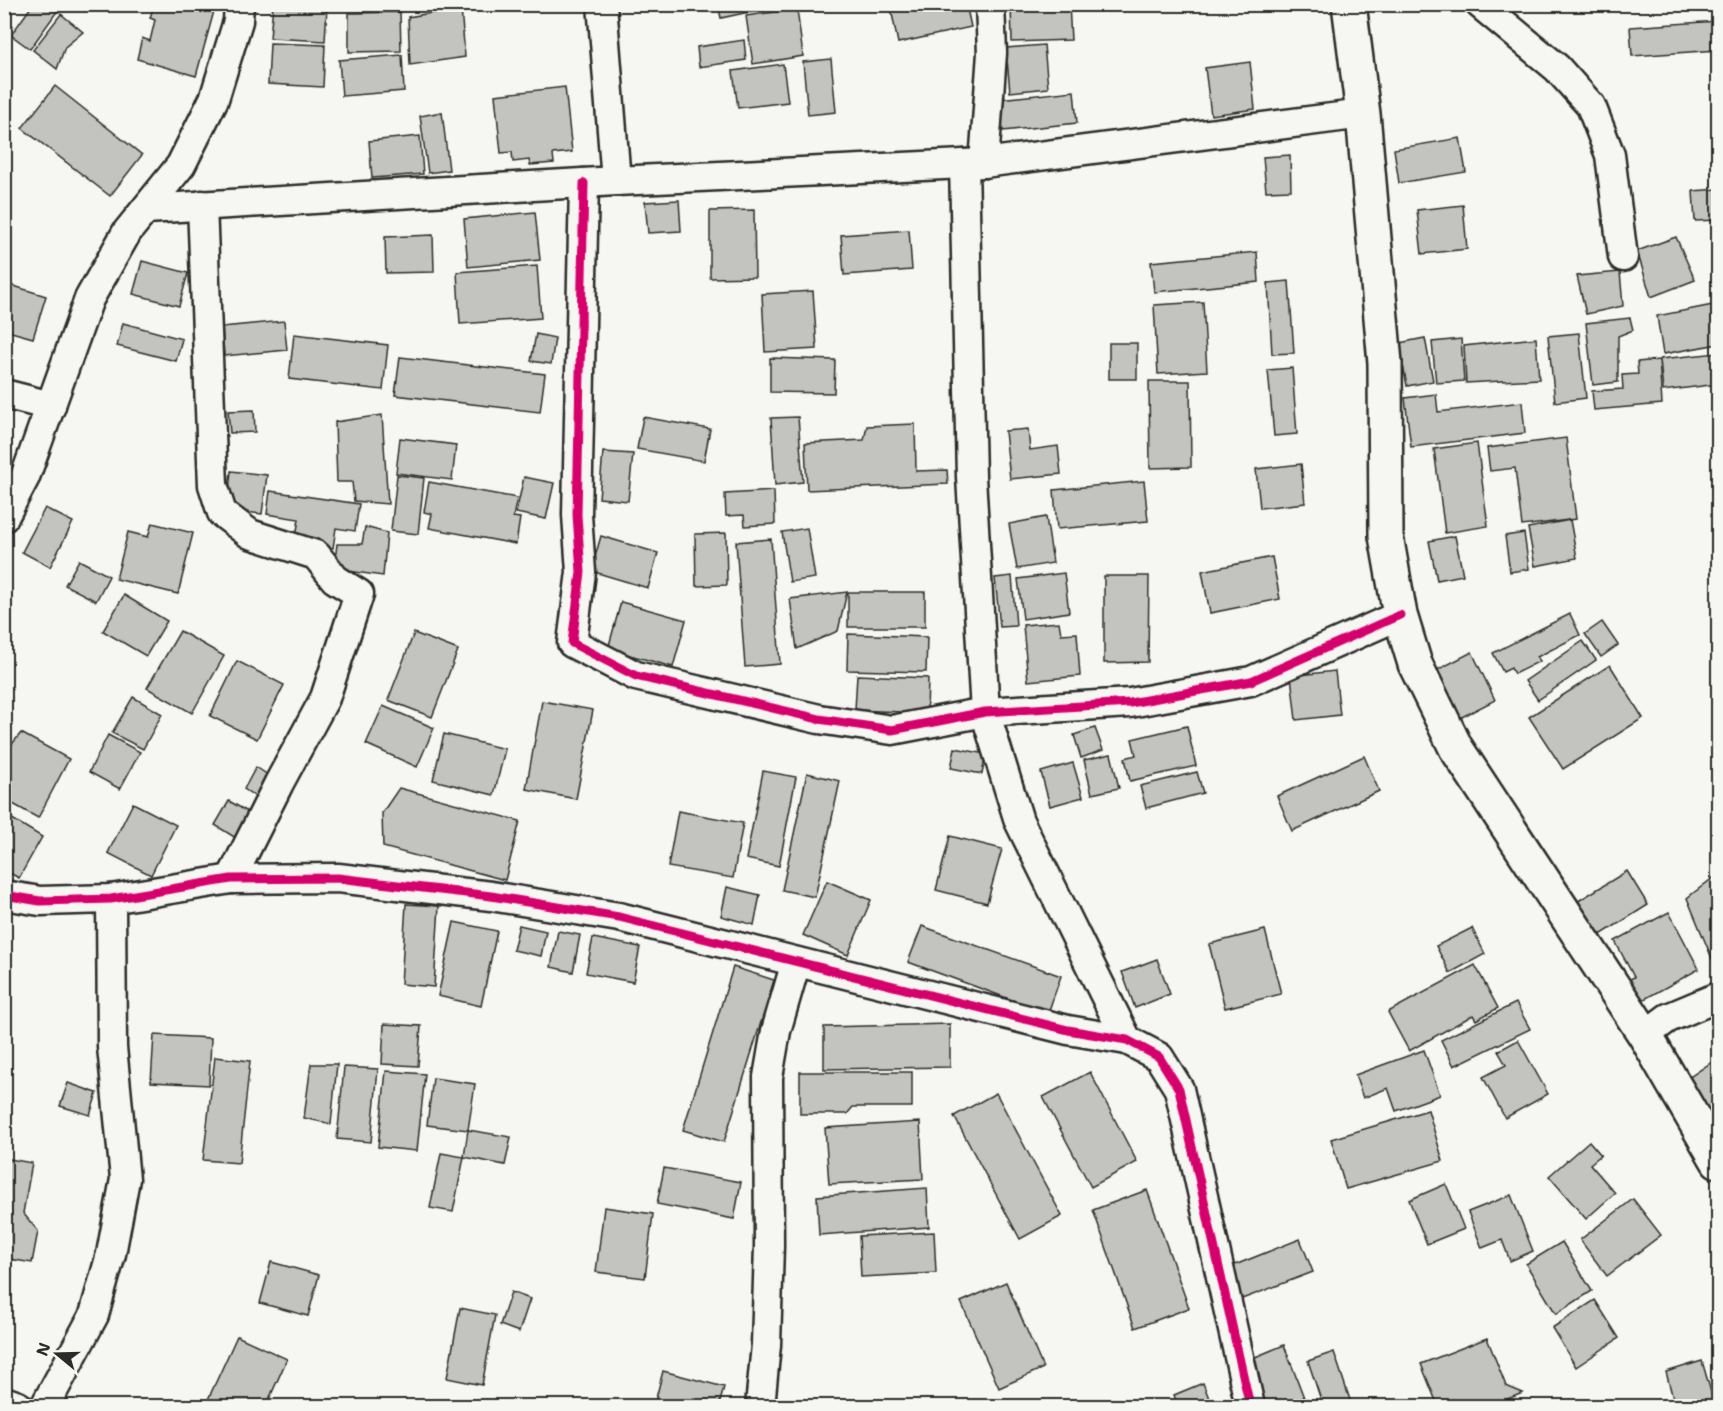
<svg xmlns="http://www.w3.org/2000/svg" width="1723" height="1411" viewBox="0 0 1723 1411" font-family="'Shantell Sans',sans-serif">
	<rect width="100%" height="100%" fill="#f6f6f2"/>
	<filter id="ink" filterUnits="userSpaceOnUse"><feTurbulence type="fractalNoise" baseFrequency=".0167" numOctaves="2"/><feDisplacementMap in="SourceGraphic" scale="12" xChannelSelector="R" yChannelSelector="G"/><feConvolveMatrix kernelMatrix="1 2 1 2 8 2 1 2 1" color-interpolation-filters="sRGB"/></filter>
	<g filter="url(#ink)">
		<g fill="#c3c3c0" stroke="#2b2b2b" stroke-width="1.5">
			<polygon points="33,4 61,6 30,49 11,35"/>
			<polygon points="154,4 216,4 196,76 137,59 142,38 150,41 155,20 150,18"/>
			<polygon points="273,4 327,6 325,41 270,38"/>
			<polygon points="718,4 786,4 721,18"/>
			<polygon points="890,4 966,4 971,27 898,43"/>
			<polygon points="1011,4 1069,4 1071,40 1012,42"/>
			<polygon points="461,8 465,57 410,65 408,17"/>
			<polygon points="797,9 803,56 753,64 746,16"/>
			<polygon points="400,12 401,51 349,52 349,13"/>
			<polygon points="61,14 83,32 65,47 57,69 33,50"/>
			<polygon points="1718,21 1718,50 1632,56 1630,27"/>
			<polygon points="744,40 746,60 699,67 697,47"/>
			<polygon points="270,43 325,45 323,87 268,84"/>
			<polygon points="1044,45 1048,88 1010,92 1006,48"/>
			<polygon points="402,55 404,91 342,96 339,60"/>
			<polygon points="831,59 836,112 808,115 803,62"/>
			<polygon points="1250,62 1255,109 1211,115 1205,68"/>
			<polygon points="783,64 788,102 738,108 733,71"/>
			<polygon points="55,86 142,155 110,196 22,128"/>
			<polygon points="565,87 572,152 553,154 554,163 530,165 529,160 513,162 512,152 501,153 495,95"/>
			<polygon points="1074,91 1077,123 1003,131 999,99"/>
			<polygon points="442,112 449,170 428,173 420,116"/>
			<polygon points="420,136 423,174 372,178 369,141"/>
			<polygon points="1460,138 1466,172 1399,183 1394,149"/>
			<polygon points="1290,155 1291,190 1266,191 1263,157"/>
			<polygon points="1718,189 1718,220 1695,221 1693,191"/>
			<polygon points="679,200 681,231 648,233 645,202"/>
			<polygon points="1463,205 1467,249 1422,254 1417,210"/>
			<polygon points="754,210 755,277 710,278 710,211"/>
			<polygon points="535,212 540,260 468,267 464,219"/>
			<polygon points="909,230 912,270 844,275 841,235"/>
			<polygon points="433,235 434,272 386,273 385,237"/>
			<polygon points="1676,237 1695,280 1651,297 1637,251"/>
			<polygon points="1257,252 1259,282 1154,292 1151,262"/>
			<polygon points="142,261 188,273 179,306 133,294"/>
			<polygon points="537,266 541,318 460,324 457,272"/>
			<polygon points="1620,272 1623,306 1586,314 1577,276"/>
			<polygon points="1289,281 1294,353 1272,354 1268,283"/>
			<polygon points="4,283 46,296 33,338 4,330"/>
			<polygon points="813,291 817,349 765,352 762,294"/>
			<polygon points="1203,302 1207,371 1158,374 1154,305"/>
			<polygon points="1718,304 1718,344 1663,354 1657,316"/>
			<polygon points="1630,318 1633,330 1618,336 1618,382 1593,385 1586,323"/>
			<polygon points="284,321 287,350 224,356 222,327"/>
			<polygon points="123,323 182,339 176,361 117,346"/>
			<polygon points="1579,333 1586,398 1555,402 1548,336"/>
			<polygon points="294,334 388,345 383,390 289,379"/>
			<polygon points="536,334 555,338 551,364 531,361"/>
			<polygon points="1425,338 1433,381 1407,386 1399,343"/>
			<polygon points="1536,338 1539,379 1466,383 1464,346"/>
			<polygon points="1461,339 1464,381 1436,383 1432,342"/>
			<rect x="1109" y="343" width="28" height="36"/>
			<polygon points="1718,353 1718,384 1663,391 1660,359"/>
			<polygon points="400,357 545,374 540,412 395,395"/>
			<polygon points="770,358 835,360 834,393 770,392"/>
			<polygon points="1659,360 1662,404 1594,410 1592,391 1623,389 1622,375 1638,374 1637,362"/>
			<polygon points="1292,368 1297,434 1274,436 1268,370"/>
			<polygon points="1149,381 1190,381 1191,467 1150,468"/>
			<polygon points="1436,394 1438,412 1522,402 1525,433 1411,447 1405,398"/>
			<polygon points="254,410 255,432 230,433 228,411"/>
			<polygon points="382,415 388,504 354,501 352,482 337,482 335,422"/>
			<polygon points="643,417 710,429 704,461 637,449"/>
			<polygon points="798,417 803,482 775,485 771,418"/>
			<polygon points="915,424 916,471 947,470 948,484 807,490 805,443 864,440 867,426"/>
			<polygon points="1028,429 1030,450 1058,446 1061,474 1010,479 1005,431"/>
			<polygon points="400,438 456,445 452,480 396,473"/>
			<polygon points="1566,438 1576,519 1522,526 1515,468 1490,471 1487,448"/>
			<polygon points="1477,443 1488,526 1445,533 1434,449"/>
			<polygon points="603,452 633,454 628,501 599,498"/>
			<polygon points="1301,464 1305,503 1260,508 1256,469"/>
			<polygon points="231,471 267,475 262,514 227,510"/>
			<polygon points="397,475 424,478 418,534 391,531"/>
			<polygon points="524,477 554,483 546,519 516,513"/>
			<polygon points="1144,481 1148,521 1057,529 1054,490"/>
			<polygon points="429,482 517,498 513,517 520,518 516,544 429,528 432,514 424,512"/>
			<polygon points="270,491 359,504 355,531 336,528 333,548 295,542 299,519 267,514"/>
			<polygon points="774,491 775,524 745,526 744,515 726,516 725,494"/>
			<polygon points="45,508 73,522 50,567 22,552"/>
			<polygon points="1046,517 1053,563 1017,569 1009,524"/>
			<polygon points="1570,520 1577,558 1535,566 1528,528"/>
			<polygon points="152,523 193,533 178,594 116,579 128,532 148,537"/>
			<polygon points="365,527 387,533 383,576 334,569 337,544 362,544"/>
			<polygon points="807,528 815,578 790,582 782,532"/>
			<polygon points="726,533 727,585 696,586 695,534"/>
			<polygon points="1524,533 1529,569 1510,572 1505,536"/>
			<polygon points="601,536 658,553 648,588 591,571"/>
			<polygon points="1455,536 1463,575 1437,580 1429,541"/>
			<polygon points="771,539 780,664 745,667 736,542"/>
			<polygon points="1272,557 1280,599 1210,613 1202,571"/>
			<polygon points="79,560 109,576 96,601 65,585"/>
			<polygon points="1064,573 1069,612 1023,619 1018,579"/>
			<polygon points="1012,576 1016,626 1000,627 995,578"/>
			<polygon points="1104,576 1149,576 1148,662 1104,663"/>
			<polygon points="847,592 838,631 797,649 790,599"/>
			<rect x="848" y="592" width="77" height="35"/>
			<polygon points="124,595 167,621 146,656 103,631"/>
			<polygon points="621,602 686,620 673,667 608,649"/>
			<polygon points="1570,614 1580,635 1537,657 1540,661 1514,674 1511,668 1503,672 1493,653"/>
			<polygon points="1059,622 1061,634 1077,633 1080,676 1028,681 1023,625"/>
			<polygon points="1602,622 1618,645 1601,657 1585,634"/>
			<polygon points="180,631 224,656 192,713 147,688"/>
			<polygon points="414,633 458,650 432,717 388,700"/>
			<polygon points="848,634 927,637 926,672 847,670"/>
			<polygon points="1583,641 1596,660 1538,700 1525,681"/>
			<polygon points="1472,652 1495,700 1458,719 1435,671"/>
			<polygon points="237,661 284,685 257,739 210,716"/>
			<polygon points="1610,665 1643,718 1563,769 1529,717"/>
			<polygon points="1335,671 1340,715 1296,720 1291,676"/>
			<polygon points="857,675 928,678 927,713 855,710"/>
			<polygon points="133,697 162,714 143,749 112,733"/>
			<polygon points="542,701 593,710 576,799 526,789"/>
			<polygon points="383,706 434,728 417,767 366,744"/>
			<polygon points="1187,726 1196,766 1130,781 1125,758 1136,755 1132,739"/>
			<polygon points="1095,728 1103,750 1081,758 1074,735"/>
			<polygon points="21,733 69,759 38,818 4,799 4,754"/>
			<polygon points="444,734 505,749 494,795 433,780"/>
			<polygon points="108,735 140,752 120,789 89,772"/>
			<polygon points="955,748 986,754 982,774 951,768"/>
			<polygon points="1111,754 1119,788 1092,794 1084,760"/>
			<polygon points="1364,756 1379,791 1292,831 1277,796"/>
			<polygon points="1073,763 1083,797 1050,806 1041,772"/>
			<polygon points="256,767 277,781 265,803 244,789"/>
			<polygon points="763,771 796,777 779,866 746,859"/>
			<polygon points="1197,772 1203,793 1146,808 1140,786"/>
			<polygon points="807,773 840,781 815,897 782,890"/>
			<polygon points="399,788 520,821 505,880 383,847 382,813"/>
			<polygon points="229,801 253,815 239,840 215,825"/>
			<polygon points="133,803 176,825 151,875 108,853"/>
			<polygon points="678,811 743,823 733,878 668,867"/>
			<polygon points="4,814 42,837 19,878 4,870"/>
			<polygon points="950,836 1002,849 987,903 936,890"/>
			<polygon points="1627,871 1648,905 1591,941 1570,906"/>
			<polygon points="1718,874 1718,973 1687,898"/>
			<polygon points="827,881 871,900 848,955 803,935"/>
			<polygon points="727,887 760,895 754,925 721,916"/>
			<polygon points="406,904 439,906 434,987 401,984"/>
			<polygon points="1669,912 1699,969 1632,1006 1620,985 1634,977 1615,941"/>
			<polygon points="454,922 497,931 481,1006 438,996"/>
			<polygon points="519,925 546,931 541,956 513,950"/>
			<polygon points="922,926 1061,976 1048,1013 908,962"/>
			<polygon points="1472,928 1485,954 1450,973 1436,946"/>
			<polygon points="1265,930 1281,994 1225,1008 1209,944"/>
			<polygon points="558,931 580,935 573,972 551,967"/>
			<polygon points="593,938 640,947 633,982 586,973"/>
			<polygon points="1157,959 1170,994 1135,1008 1122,972"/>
			<polygon points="1475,965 1498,1008 1476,1020 1473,1015 1409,1051 1388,1012"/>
			<polygon points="733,967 774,980 724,1142 683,1130"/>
			<polygon points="1516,1003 1530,1029 1454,1066 1441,1040"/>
			<polygon points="384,1024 421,1026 418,1066 382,1064"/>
			<polygon points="950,1024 950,1067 824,1069 824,1027"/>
			<polygon points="154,1035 211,1038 209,1085 151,1082"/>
			<polygon points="1518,1040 1548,1094 1505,1118 1483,1077 1506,1065 1498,1051"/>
			<polygon points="1424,1050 1440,1095 1396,1111 1388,1088 1363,1098 1355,1075"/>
			<polygon points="215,1057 250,1061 239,1163 203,1160"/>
			<polygon points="1718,1058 1718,1119 1706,1127 1678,1085"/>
			<polygon points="311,1064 337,1064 331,1124 304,1118"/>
			<polygon points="344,1067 378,1069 371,1142 337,1139"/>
			<polygon points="386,1071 425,1074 417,1151 378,1147"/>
			<polygon points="800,1072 912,1072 912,1107 853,1107 847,1114 800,1114"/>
			<polygon points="1090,1072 1137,1162 1091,1187 1043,1097"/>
			<polygon points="433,1078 475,1084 468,1130 427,1125"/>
			<polygon points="68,1083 97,1093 90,1115 60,1106"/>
			<polygon points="996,1093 1062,1216 1020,1239 954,1116"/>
			<polygon points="1428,1110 1443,1161 1346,1189 1331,1139"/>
			<polygon points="920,1122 923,1179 829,1184 825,1128"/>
			<polygon points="468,1130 511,1137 505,1165 464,1157"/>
			<polygon points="1589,1141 1601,1155 1590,1164 1615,1193 1586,1219 1549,1176"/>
			<polygon points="441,1153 464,1157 453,1212 430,1208"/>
			<polygon points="4,1158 32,1163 23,1213 38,1231 32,1263 4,1258"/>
			<polygon points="664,1168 741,1182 734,1219 657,1204"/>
			<polygon points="1446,1184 1464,1229 1427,1244 1409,1200"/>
			<polygon points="927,1188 929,1227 819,1235 817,1196"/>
			<polygon points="1147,1190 1189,1308 1135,1328 1093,1210"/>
			<polygon points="1511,1195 1533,1251 1510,1261 1502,1240 1482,1248 1468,1212"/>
			<polygon points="1633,1199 1661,1235 1607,1276 1580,1240"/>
			<polygon points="604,1207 653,1214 645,1278 596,1272"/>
			<polygon points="934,1232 936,1273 861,1277 859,1236"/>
			<polygon points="1300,1239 1313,1272 1242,1299 1230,1267"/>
			<polygon points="1562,1242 1592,1291 1556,1314 1526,1264"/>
			<polygon points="271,1262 319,1275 308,1316 260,1303"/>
			<polygon points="1006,1282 1043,1368 999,1388 961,1302"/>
			<polygon points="511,1292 530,1299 519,1332 500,1325"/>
			<polygon points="1595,1300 1619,1338 1576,1367 1552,1328"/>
			<polygon points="460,1308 495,1315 482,1385 447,1378"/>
			<polygon points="237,1336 287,1359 266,1406 205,1406"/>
			<polygon points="1487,1338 1506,1386 1523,1393 1489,1406 1438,1406 1421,1364"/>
			<polygon points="1284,1345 1306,1403 1298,1406 1265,1406 1248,1360"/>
			<polygon points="1334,1352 1352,1406 1323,1406 1308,1361"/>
			<polygon points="1702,1361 1715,1406 1675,1406 1666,1372"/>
			<polygon points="663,1371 724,1387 719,1406 654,1406"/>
			<polygon points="1203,1383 1212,1406 1178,1406 1174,1395"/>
		</g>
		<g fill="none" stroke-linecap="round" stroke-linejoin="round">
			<defs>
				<g id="minor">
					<polyline points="602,4 616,181"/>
					<polyline points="1480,4 1557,68 1591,106 1610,155 1623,257"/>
					<polyline points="984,163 992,53 990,4"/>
					<polyline points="964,164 971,477 985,712 1019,821 1127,1040"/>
					<polyline points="584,183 577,515 581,572 572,643 636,676 819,719 892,730 985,712 1130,703 1251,681 1400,615"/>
					<polyline points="202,205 213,485 222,513 250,534 316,555 335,579 359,594 325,698 279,783 231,879"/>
					<polyline points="146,209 616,181 984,163 1363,114"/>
					<polyline points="4,394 51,406"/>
					<polyline points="4,517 25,477 89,299 127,232 181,165 214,99 238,21 239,4"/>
					<polyline points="4,895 40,901 111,899 231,879 338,878 491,896 619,917 1068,1030 1127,1040 1159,1057 1179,1089 1250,1406"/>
					<polyline points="1645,1035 1668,1018 1718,997"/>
					<polyline points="4,1401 18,1406"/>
					<polyline points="45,1406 94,1315 111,1254 125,1179 112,1047 111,899"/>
					<polyline points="760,1406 766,1345 769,1246 768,1077 776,1031 796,962"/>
				</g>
				<polyline id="tertiary" points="1349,4 1363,114 1385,363 1386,536 1400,615 1415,664 1456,748 1645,1035 1718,1161"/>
			</defs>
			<use href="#minor" stroke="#2b2b2b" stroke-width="33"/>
			<use href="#tertiary" stroke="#2b2b2b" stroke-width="38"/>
			<use href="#minor" stroke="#f6f6f2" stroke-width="28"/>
			<use href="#tertiary" stroke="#f6f6f2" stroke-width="33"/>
			<defs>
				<g id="cycleway">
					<polyline points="584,183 577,515 581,572 572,643 636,676 819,719 892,730 985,712 1130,703 1251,681 1400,615"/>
					<polyline points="4,895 40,901 111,899 231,879 338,878 491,896 619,917 1068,1030 1127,1040 1159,1057 1179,1089 1250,1406"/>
				</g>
			</defs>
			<use href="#cycleway" stroke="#f6f6f2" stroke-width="13"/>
			<use href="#cycleway" stroke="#d6006c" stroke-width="9"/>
		</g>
	</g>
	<rect width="1723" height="1411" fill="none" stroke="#f6f6f2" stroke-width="24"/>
	<rect x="12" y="12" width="1699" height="1387" fill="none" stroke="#2b2b2b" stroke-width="2" filter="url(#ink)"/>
	<g transform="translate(57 1354) rotate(289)" stroke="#f6f6f2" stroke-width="4.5" paint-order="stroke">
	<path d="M0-4.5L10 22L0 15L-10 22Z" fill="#2b2b2b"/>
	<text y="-9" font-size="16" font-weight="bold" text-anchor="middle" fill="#2b2b2b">N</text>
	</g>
</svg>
